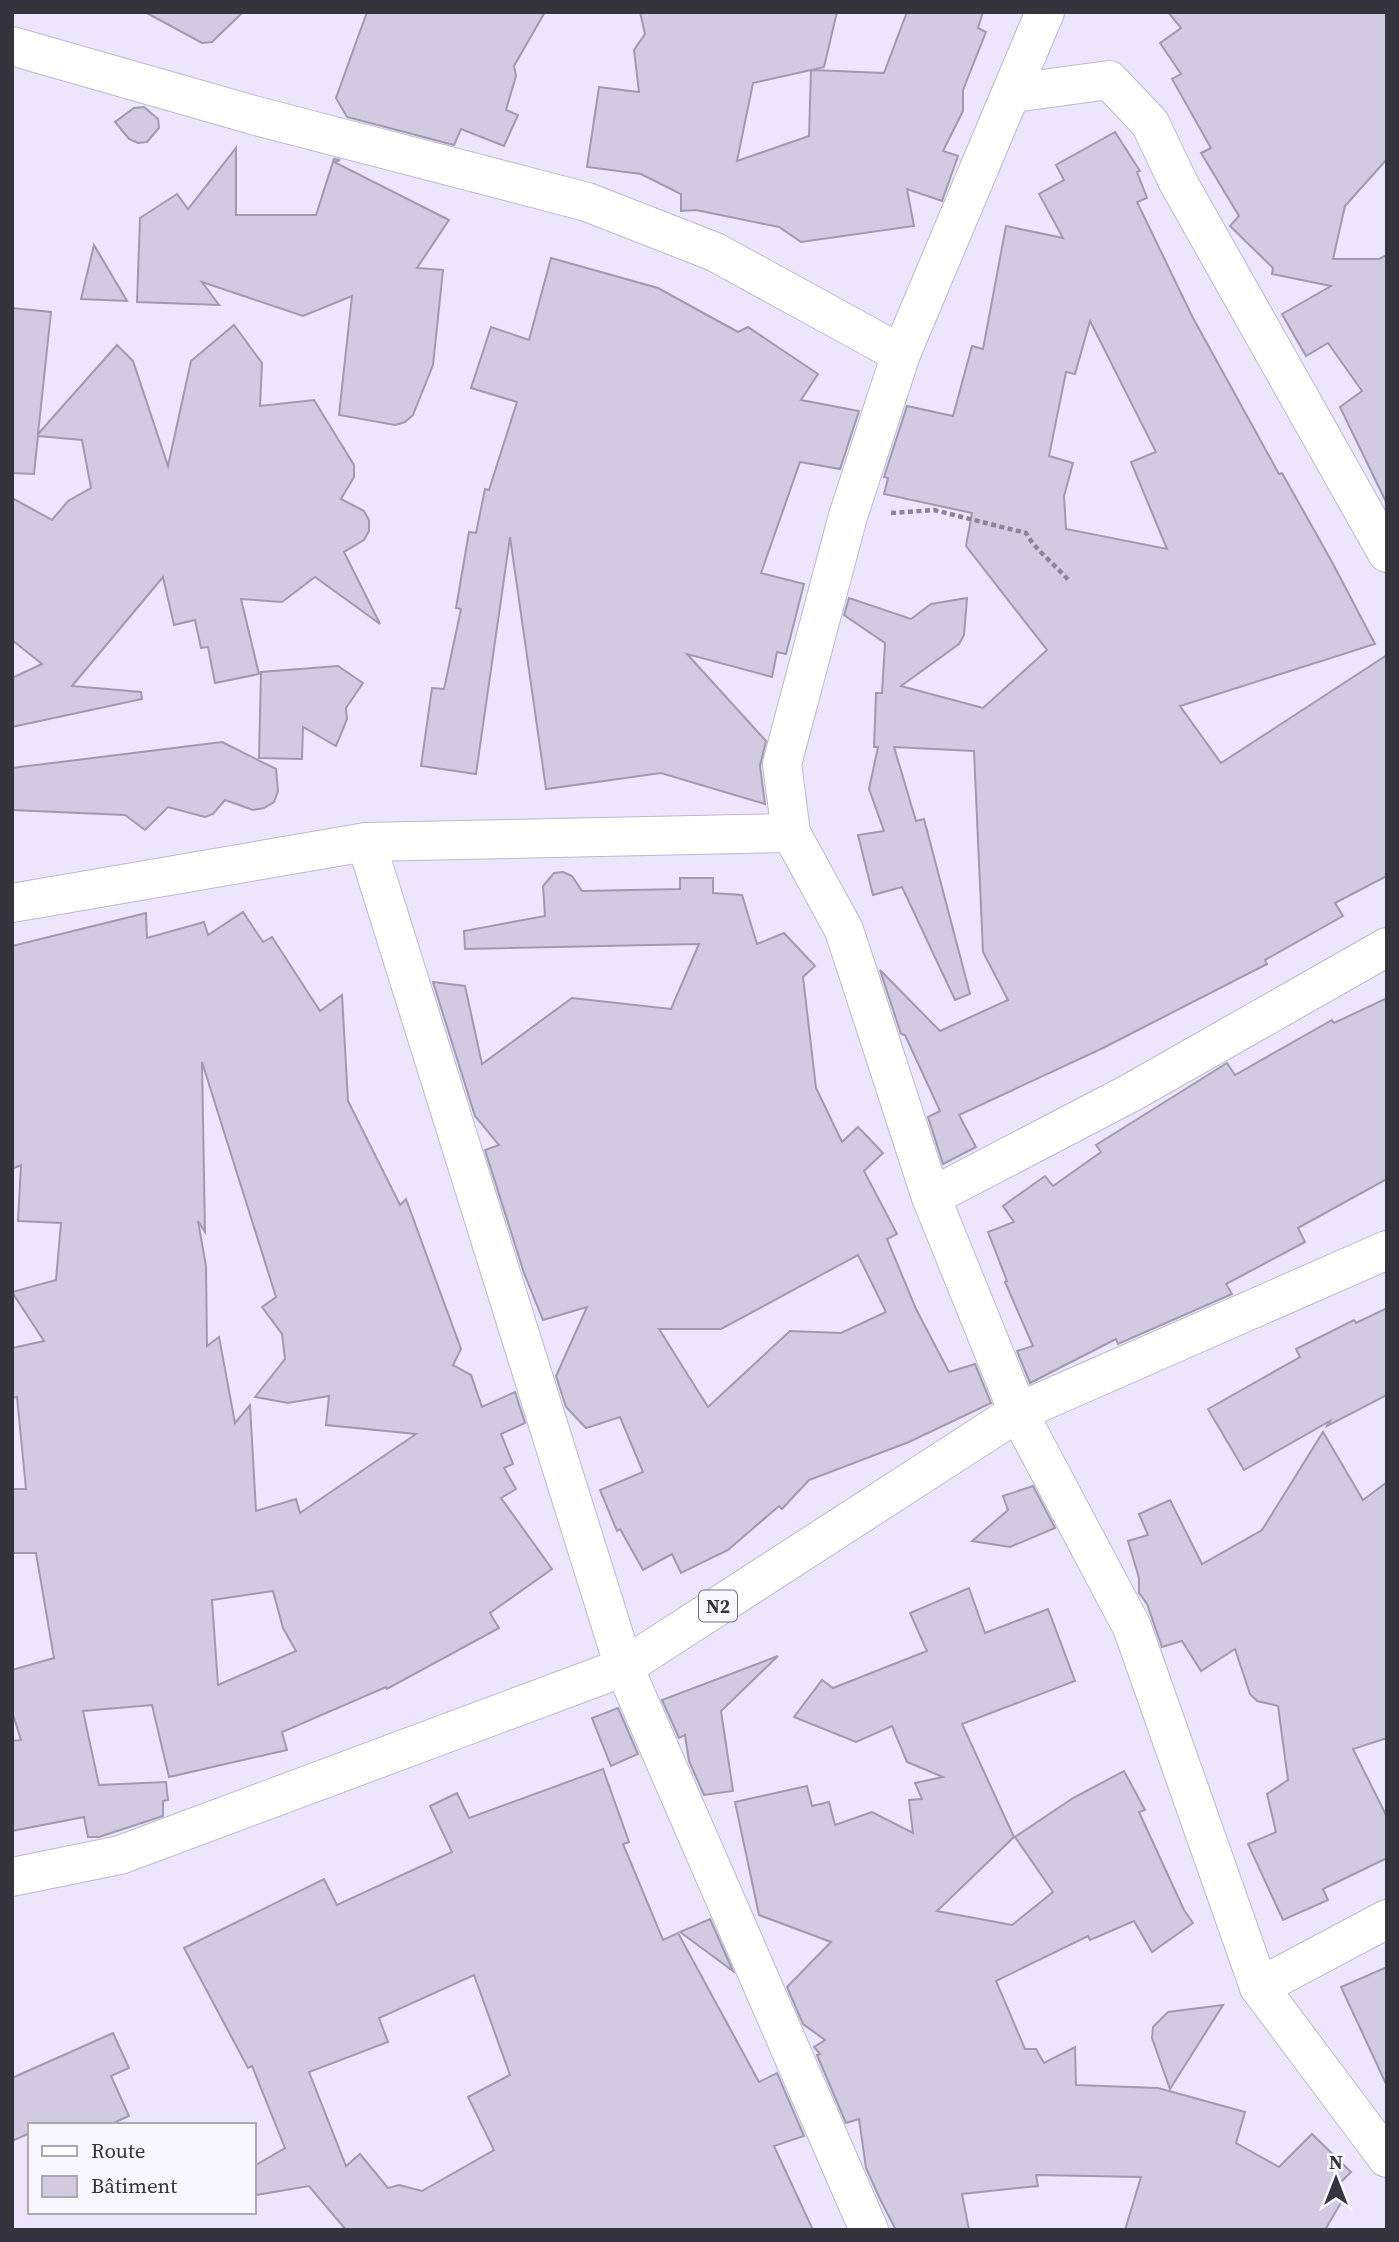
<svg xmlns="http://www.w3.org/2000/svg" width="1399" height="2242" viewBox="0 0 1399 2242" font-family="'Source Serif 4',serif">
	<rect width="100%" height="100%" fill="#ebe6fc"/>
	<g fill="#d0cbe0" stroke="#9f9aae" stroke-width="2" fill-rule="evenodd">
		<polygon points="145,12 243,12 212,42 202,43"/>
		<polygon points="367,12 545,12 514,66 516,76 506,110 518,115 504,146 461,129 454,145 347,117 336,98"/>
		<path d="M 640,12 L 837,12 L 824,67 L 812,70 L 884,73 L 907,12 L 983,12 L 978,28 L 986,32 L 963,90 L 963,111 L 943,151 L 958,156 L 942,201 L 907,189 L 914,226 L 801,242 L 779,227 L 696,210 L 681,211 L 681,194 L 641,174 L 587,167 L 599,87 L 639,92 L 634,50 L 645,34 ZM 811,70 L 809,136 L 737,161 L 753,83 Z"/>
		<polygon points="1168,12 1387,12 1387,159 1345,206 1333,259 1379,259 1387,255 1387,504 1340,407 1362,391 1328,343 1306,356 1282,314 1331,286 1272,274 1273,268 1230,226 1239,216 1201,153 1211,148 1172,79 1181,74 1160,43 1181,28"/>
		<polygon points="144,107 158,119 159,128 147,142 138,143 129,139 115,122 134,108"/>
		<path d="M 1115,132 L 1140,171 L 1137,172 L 1147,198 L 1137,202 L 1193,318 L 1279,474 L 1282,473 L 1332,562 L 1375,644 L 1180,706 L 1221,763 L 1387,655 L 1387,876 L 1335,903 L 1343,916 L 1265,960 L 1267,964 L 1103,1048 L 959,1115 L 976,1147 L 943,1164 L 928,1117 L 940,1111 L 905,1035 L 901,1034 L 880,970 L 940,1031 L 1008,1000 L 983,952 L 974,751 L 894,747 L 916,821 L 924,819 L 970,994 L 955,1000 L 902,887 L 873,895 L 858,835 L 884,831 L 869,789 L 878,747 L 874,747 L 876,693 L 882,693 L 885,643 L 844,615 L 849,598 L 911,619 L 931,604 L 967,598 L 964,635 L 959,644 L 901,686 L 983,708 L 1047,650 L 966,546 L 972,513 L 884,494 L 888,478 L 884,477 L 907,406 L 953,416 L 972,346 L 983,349 L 1006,226 L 1063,238 L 1039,194 L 1064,180 L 1056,165 ZM 1090,321 L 1156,452 L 1131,462 L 1167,549 L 1066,529 L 1064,496 L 1073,463 L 1049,456 L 1066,372 L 1075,374 Z"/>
		<polygon points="236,148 236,215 316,215 334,159 340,160 334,162 449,220 417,268 443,270 433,365 413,415 405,422 395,425 339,415 352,296 303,316 202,282 219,305 137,302 140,218 177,194 188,209"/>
		<polygon points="94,245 127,301 81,299"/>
		<polygon points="551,258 658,288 738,332 748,327 818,374 801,400 859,411 840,469 800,462 761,573 804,584 786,654 777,652 772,677 687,654 766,741 760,766 765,804 661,773 546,789 510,537 476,774 421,766 432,688 444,689 461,609 456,608 469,532 476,533 485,489 489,490 517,402 471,388 491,327 529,340"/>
		<polygon points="12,308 51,312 38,434 117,345 133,361 168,466 191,361 234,325 262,363 260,406 314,400 354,465 354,477 341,499 364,511 369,520 369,531 364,540 344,552 380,624 315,577 282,602 241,599 259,674 215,683 208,647 201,648 195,620 174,625 163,577 72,686 141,692 142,699 12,727 12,678 42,664 12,640 12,498 52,520 68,501 91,488 82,440 38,436 34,474 12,473"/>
		<polygon points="338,666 363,683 346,708 347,719 336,746 303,727 302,759 259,758 261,672"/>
		<polygon points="222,742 276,769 278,791 274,802 264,808 253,810 225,800 213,814 205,817 168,807 145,830 125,815 12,810 12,768"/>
		<path d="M 563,872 L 572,876 L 582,891 L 680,889 L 680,878 L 713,878 L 713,893 L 742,895 L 757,944 L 784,933 L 815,966 L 803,977 L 816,1088 L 842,1142 L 858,1127 L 883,1153 L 864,1171 L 897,1234 L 887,1239 L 916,1309 L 949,1372 L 975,1364 L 991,1403 L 909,1442 L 809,1480 L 782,1509 L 779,1506 L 728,1550 L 681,1573 L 672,1554 L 643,1570 L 620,1529 L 617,1531 L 600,1490 L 643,1472 L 620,1417 L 586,1428 L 566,1407 L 556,1376 L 587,1307 L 543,1320 L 524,1273 L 485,1150 L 499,1145 L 475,1116 L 433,982 L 465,986 L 482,1064 L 572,998 L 671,1009 L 699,944 L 465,949 L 464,931 L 545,916 L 543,886 L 554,873 ZM 858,1255 L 886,1312 L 841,1333 L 790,1331 L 708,1407 L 659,1329 L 721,1329 Z"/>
		<path d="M 243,912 L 263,942 L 272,937 L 320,1011 L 342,995 L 348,1101 L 400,1205 L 406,1199 L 461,1349 L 453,1365 L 471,1375 L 482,1407 L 515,1392 L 525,1423 L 501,1434 L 513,1464 L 504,1468 L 516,1489 L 501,1498 L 552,1569 L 490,1613 L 499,1628 L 387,1689 L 386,1687 L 282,1732 L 287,1750 L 169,1777 L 152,1705 L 83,1711 L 99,1785 L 166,1782 L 168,1800 L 163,1801 L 163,1816 L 99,1837 L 88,1837 L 84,1817 L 12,1831 L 12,1741 L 21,1740 L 12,1711 L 12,1670 L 54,1658 L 36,1553 L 12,1553 L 12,1489 L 26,1489 L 17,1397 L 12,1398 L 12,1348 L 44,1341 L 12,1292 L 56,1280 L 61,1223 L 18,1221 L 21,1165 L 12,1169 L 12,946 L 146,913 L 147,938 L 204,922 L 208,935 ZM 202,1062 L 276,1297 L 262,1307 L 282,1334 L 285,1359 L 255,1397 L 288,1403 L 329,1396 L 326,1425 L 416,1434 L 300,1513 L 296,1499 L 256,1511 L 250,1405 L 235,1423 L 219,1337 L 207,1346 L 206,1266 L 198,1221 L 205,1232 ZM 273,1591 L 283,1628 L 296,1651 L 218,1685 L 212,1600 Z"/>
		<polygon points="1387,998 1387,1179 1298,1228 1305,1242 1226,1284 1232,1294 1118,1344 1116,1339 1030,1383 1017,1351 1033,1346 1005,1282 1007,1281 988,1232 1014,1222 1003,1206 1045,1176 1053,1186 1101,1152 1096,1145 1227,1063 1235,1075 1332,1020 1334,1023"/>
		<polygon points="1387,1308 1387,1395 1327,1426 1330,1421 1244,1470 1208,1409 1300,1357 1296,1349 1354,1320 1356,1323"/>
		<polygon points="1323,1432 1363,1500 1387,1482 1387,1738 1353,1749 1387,1817 1387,1858 1323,1889 1328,1900 1283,1920 1248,1844 1276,1832 1267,1794 1288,1780 1278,1706 1257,1701 1250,1694 1235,1649 1201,1671 1182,1641 1162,1647 1147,1604 1139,1593 1139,1578 1128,1541 1148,1535 1139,1514 1170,1500 1202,1564 1262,1530"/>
		<polygon points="1033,1486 1055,1528 1010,1547 972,1541 1008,1510 1003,1496"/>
		<polygon points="969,1588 985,1633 1048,1609 1075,1681 962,1724 1014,1837 937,1911 1012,1925 1053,1892 1015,1837 1073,1798 1124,1771 1145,1810 1139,1812 1184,1910 1193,1923 1152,1952 1134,1921 1090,1940 1088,1936 996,1981 1025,2049 1036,2049 1044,2063 1075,2047 1076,2085 1158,2088 1245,2112 1236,2143 1279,2167 1312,2134 1351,2172 1329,2194 1342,2201 1325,2230 1125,2230 1141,2177 1036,2175 1038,2186 962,2194 969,2230 896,2230 880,2199 866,2168 859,2119 846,2123 817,2055 820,2054 814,2047 825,2040 803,2024 787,1987 831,1942 759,1915 735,1802 807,1786 812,1806 829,1802 835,1825 872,1812 913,1833 909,1800 922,1799 915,1783 943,1777 907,1762 892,1726 856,1742 794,1717 822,1680 833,1688 927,1651 910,1613"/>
		<polygon points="778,1656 721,1711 733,1791 704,1795 689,1761 685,1735 679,1738 662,1700"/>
		<polygon points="618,1708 638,1754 611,1766 592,1718"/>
		<path d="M 603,1769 L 629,1842 L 623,1844 L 663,1940 L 678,1933 L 759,2082 L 777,2073 L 804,2136 L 774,2146 L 813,2230 L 346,2230 L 309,2186 L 256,2195 L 256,2165 L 285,2148 L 252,2066 L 248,2068 L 184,1948 L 324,1879 L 337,1905 L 452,1852 L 430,1806 L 457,1793 L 469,1818 ZM 474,1975 L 510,2075 L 468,2097 L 494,2150 L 422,2191 L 399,2185 L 388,2188 L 360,2154 L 346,2166 L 309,2072 L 388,2042 L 379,2018 Z"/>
		<polygon points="710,1919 733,1971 680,1932"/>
		<polygon points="1387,1967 1387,2086 1341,1987"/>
		<polygon points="1223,2005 1170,2089 1152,2038 1153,2027 1168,2012"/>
		<polygon points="113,2033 129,2068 111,2076 129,2116 109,2125 30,2125 30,2133 12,2141 12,2078"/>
	</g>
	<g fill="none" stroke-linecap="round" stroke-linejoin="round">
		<defs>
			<g id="street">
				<polyline points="12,46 253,115 587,202 715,252 901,354"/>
				<polyline points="1013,93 1109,80 1150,123 1178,182 1387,553"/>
				<polyline points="366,842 624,1667 869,2230"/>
				<polyline points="12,903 366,842 791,833"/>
				<polyline points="931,1197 1132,1092 1387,947"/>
				<polyline points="1018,1412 1132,1627 1259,1987 1387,2158"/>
				<polyline points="1259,1987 1387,1919"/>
			</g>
			<polyline id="secondary" points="1018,1412 931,1197 844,930 791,833 782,764 848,516 901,354 1045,12"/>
			<polyline id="highway" points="12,1877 120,1855 624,1667 1018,1412 1387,1250"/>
		</defs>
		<use href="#street" stroke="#bdb8cc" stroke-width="40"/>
		<use href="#secondary" stroke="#bdb8cc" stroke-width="40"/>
		<use href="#highway" stroke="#bdb8cc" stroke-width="40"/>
		<path stroke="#898594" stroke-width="4.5" stroke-dasharray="5 3.5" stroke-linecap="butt" d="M 891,513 L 934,510 L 1026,533 C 1035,550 1056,565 1069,581"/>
		<use href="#street" stroke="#fff" stroke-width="38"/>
		<use href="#secondary" stroke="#fff" stroke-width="38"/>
		<use href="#highway" stroke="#fff" stroke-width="38"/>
	</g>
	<g text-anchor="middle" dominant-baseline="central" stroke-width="6" stroke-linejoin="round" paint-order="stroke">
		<rect fill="#f8f6fe" stroke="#706e76" stroke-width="2" x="699" y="1590.5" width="38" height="31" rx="5"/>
		<g font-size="19" font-weight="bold" fill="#35333c">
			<text x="718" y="1606">N2</text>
		</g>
	</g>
	<rect width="1399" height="2242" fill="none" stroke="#35333c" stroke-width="28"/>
	<rect x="28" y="2123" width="228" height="91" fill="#f8f6fe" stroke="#aaa8b0" stroke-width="2"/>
	<rect x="42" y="2146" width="35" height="10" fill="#ffffff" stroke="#aaa8b0" stroke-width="2"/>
	<text x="91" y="2158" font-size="21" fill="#35333c">Route</text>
	<rect x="42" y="2176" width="35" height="21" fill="#d0cbe0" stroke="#aaa8b0" stroke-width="2"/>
	<text x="91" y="2193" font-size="21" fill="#35333c">Bâtiment</text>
	<g transform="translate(1336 2179)" stroke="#f8f6fe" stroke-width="5" paint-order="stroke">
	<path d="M0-5L12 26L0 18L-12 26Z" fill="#35333c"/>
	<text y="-10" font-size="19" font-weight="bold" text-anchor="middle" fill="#35333c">N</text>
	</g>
</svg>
